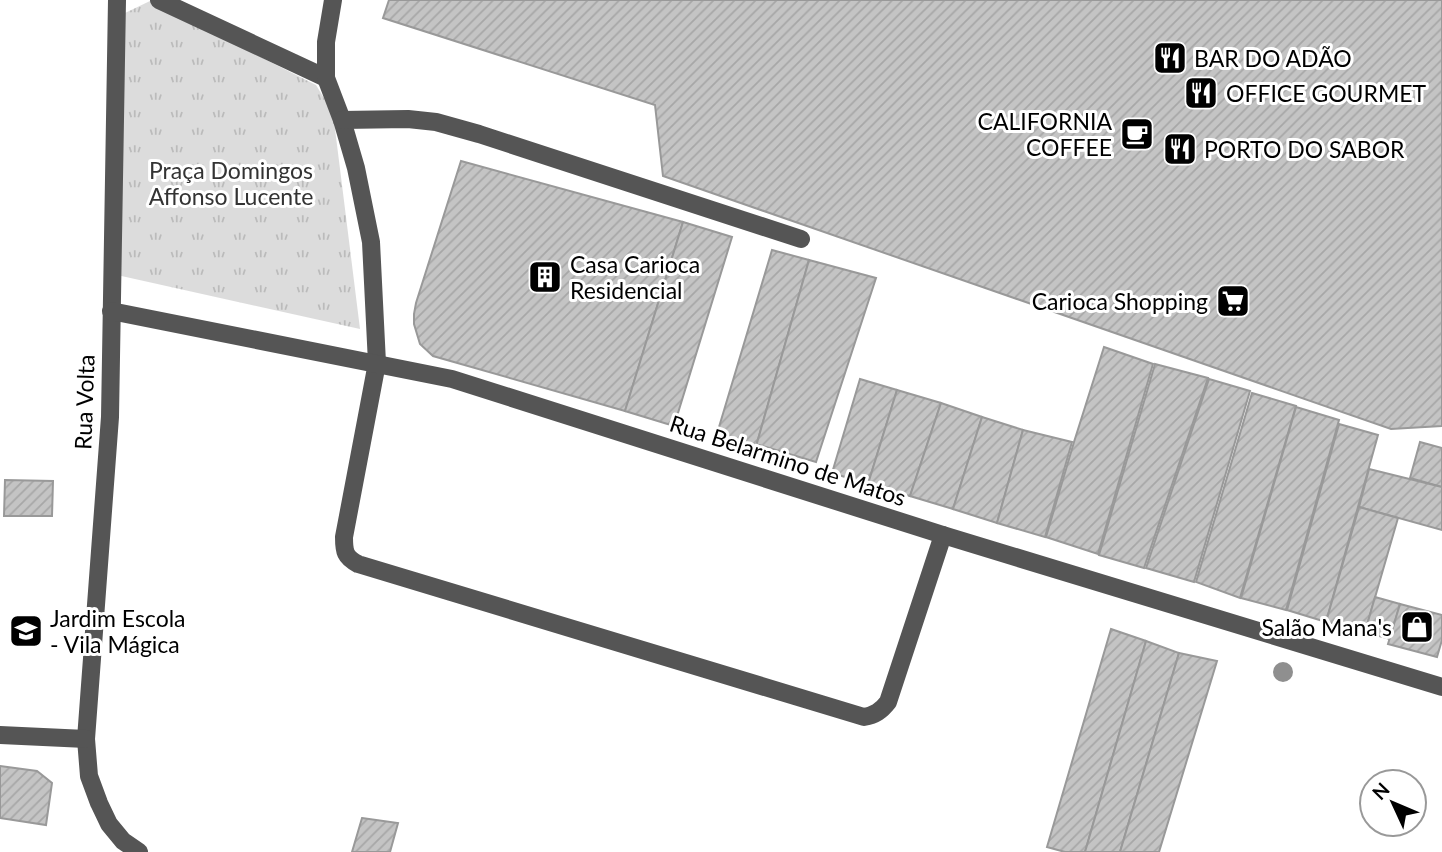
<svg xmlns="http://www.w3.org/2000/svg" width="1442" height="852" viewBox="0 0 1442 852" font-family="Lato,sans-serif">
	<defs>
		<pattern id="park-tufts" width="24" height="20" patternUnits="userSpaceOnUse" patternTransform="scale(1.75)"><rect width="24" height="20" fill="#dcdcdc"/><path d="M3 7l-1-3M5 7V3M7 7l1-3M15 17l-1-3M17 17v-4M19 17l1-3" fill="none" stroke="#bbb"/></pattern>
		<pattern id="building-hatch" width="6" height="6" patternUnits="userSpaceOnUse" patternTransform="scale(1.75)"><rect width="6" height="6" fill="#c4c4c4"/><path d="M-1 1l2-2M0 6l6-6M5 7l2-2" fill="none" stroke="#a7a7a7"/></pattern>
	</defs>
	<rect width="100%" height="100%" fill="#fff"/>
	<polygon fill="url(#park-tufts)" points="150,1 316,85 333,113 360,329 117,275 125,13"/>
	<g fill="url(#building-hatch)" stroke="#999" stroke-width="2">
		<polygon points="389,0 1442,0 1442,426 1391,429 663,176 655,105 383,18"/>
		<polygon points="461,161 683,222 625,411 433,356 420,344 414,324 414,314 416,303"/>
		<polygon points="683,222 732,237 674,426 625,411"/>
		<polygon points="772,250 809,260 755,450 716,437"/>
		<polygon points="809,260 876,278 816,462 759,445 755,450"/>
		<polygon points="1104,347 1153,364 1098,554 1046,537 1074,442"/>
		<polygon points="1155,364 1208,378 1144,568 1099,555"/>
		<polygon points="860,379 897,390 868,484 832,473"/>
		<polygon points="1209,379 1250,391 1194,582 1146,568"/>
		<polygon points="897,390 941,403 910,496 868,484"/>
		<polygon points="1252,393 1296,406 1240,598 1196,582"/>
		<polygon points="941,403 982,417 953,509 910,496"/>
		<polygon points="1296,407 1339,420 1286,610 1241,598"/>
		<polygon points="982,417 1023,430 997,523 953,509"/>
		<polygon points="1339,424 1378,435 1326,622 1287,610"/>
		<polygon points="1023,430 1072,442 1045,537 997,523"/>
		<polygon points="1420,442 1442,448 1442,487 1410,478"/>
		<polygon points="1369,469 1442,487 1442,530 1359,507"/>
		<polygon points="5,480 53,481 52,516 4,516"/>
		<polygon points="1359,507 1398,518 1365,632 1326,622"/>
		<polygon points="1375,597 1400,604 1390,639 1365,632"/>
		<polygon points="1400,604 1442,615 1442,640 1437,657 1388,644"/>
		<polygon points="1111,629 1146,641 1085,852 1065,852 1047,847"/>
		<polygon points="1146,641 1179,653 1120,852 1085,852"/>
		<polygon points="1179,653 1217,661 1159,852 1120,852"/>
		<polygon points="0,766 37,771 52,783 46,825 0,818"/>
		<polygon points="362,818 398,823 390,852 352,852"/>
	</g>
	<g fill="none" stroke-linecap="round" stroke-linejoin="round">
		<g stroke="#555" stroke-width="18">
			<polyline points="117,0 110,417 86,739 89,776 99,803 109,824 123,841 139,852"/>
			<polyline points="159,0 326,78"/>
			<path d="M 333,0 L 326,42 L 326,78 L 342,120 L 356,168 L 371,242 L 377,363 L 344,537 C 344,552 345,557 358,564 L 864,717 C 875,715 881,711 888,702 L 943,535"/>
			<polyline points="342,120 408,119 436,122 479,134 801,239"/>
			<polyline points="111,311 452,379 943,535 1442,687"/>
			<polyline points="0,735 86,739"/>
		</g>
	</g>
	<circle fill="#8f8f8f" cx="1283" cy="672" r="10"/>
	<defs>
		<symbol id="restaurant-square" viewBox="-11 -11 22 22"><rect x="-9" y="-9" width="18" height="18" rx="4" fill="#000" stroke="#fff"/><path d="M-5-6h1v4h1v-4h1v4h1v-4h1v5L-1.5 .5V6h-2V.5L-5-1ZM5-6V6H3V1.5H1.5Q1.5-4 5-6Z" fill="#fff"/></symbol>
		<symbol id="cafe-square" viewBox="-11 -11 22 22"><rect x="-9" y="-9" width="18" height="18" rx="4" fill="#000" stroke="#fff"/><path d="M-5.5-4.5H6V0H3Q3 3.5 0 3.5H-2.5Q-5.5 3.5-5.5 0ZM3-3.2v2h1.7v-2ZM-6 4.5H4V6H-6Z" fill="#fff"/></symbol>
		<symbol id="building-square" viewBox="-11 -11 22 22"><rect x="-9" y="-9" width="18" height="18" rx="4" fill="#000" stroke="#fff"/><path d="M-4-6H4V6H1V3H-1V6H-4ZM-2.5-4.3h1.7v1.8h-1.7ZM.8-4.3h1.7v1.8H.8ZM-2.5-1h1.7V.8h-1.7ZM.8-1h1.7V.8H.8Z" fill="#fff"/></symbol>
		<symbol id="supermarket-square" viewBox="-11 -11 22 22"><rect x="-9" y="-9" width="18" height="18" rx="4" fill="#000" stroke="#fff"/><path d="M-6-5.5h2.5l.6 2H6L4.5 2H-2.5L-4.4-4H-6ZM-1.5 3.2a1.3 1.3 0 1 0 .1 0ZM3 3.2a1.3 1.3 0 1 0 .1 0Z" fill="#fff"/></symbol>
		<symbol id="shop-square" viewBox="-11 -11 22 22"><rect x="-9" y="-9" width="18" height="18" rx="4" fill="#000" stroke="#fff"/><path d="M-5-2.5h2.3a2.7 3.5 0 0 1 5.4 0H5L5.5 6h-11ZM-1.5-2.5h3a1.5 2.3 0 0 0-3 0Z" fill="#fff"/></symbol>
		<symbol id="school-square" viewBox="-11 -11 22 22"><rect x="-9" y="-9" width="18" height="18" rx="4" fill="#000" stroke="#fff"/><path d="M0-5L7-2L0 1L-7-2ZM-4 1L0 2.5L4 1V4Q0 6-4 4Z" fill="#fff"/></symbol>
	</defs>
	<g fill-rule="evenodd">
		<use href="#restaurant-square" x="1151" y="39" width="38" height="38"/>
		<use href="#restaurant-square" x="1182" y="74" width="38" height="38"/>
		<use href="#cafe-square" x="1118" y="115" width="38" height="38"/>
		<use href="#restaurant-square" x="1161" y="130" width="38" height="38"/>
		<use href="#building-square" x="526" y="258" width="38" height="38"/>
		<use href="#supermarket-square" x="1214" y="282" width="38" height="38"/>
		<use href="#shop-square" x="1398" y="608" width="38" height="38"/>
		<use href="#school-square" x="7" y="612" width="38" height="38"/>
	</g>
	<g text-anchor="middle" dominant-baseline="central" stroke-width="6" stroke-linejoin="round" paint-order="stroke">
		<g font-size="23" fill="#000" stroke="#fff" text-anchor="start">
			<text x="1194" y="58">BAR DO ADÃO</text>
			<text x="1226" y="93">OFFICE GOURMET</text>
			<text x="1112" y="121" text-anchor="end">CALIFORNIA<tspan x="1112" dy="26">COFFEE</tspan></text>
			<text x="1204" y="149">PORTO DO SABOR</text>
			<text x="570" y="264">Casa Carioca<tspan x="570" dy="26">Residencial</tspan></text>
			<text x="1208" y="301" text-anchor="end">Carioca Shopping</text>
			<text x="50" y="618">Jardim Escola<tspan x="50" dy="26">- Vila Mágica</tspan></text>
			<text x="1392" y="627" text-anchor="end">Salão Mana's</text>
		</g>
		<g font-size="23" fill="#333" stroke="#fff">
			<text x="231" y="170">Praça Domingos<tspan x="231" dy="26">Affonso Lucente</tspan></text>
		</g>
		<g font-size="23" fill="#000" stroke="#fff">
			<text transform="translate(84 402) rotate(-88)">Rua Volta</text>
			<text transform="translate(788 460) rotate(18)">Rua Belarmino de Matos</text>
		</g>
	</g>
	<g transform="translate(1393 803) rotate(314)"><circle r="33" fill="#ffffff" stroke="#999999" stroke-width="2"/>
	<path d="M0-5L12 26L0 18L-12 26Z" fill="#000000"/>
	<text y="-10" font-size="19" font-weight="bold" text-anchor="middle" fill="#000000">N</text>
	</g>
</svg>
